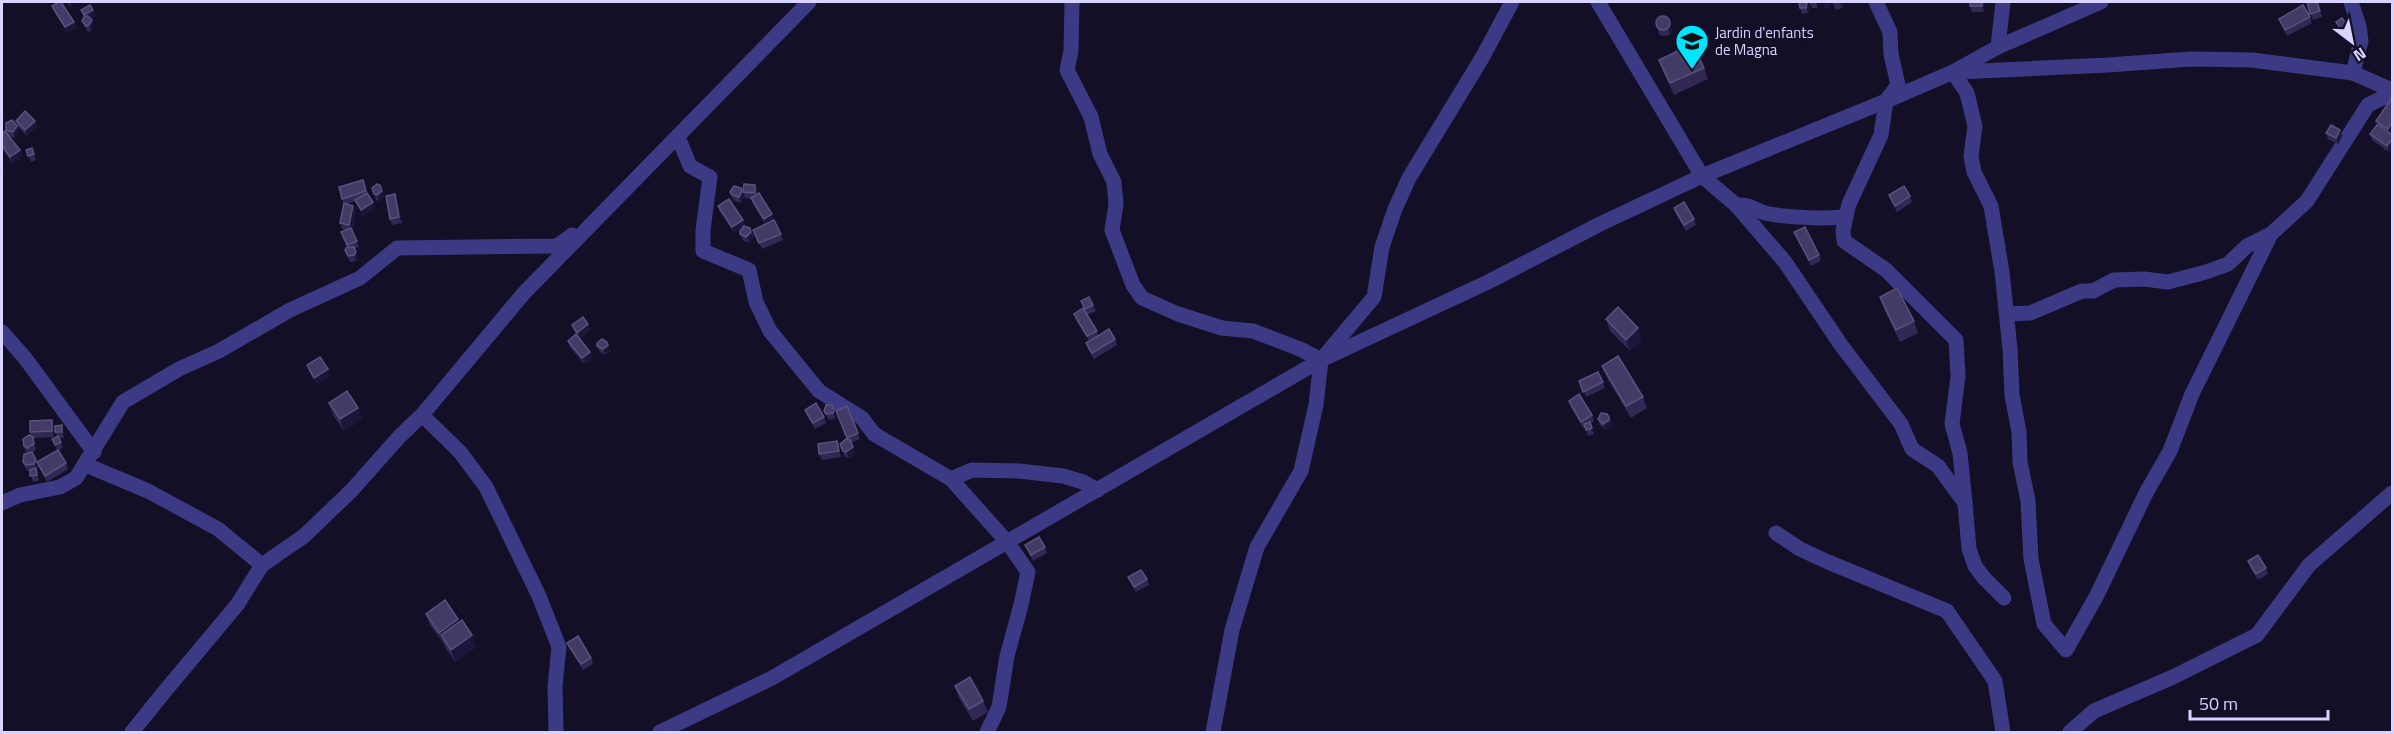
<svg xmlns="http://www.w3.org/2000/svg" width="2394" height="734" viewBox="0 0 2394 734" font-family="'Titillium Web',sans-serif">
	<rect width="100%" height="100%" fill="#130f26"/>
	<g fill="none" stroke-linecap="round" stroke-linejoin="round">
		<g stroke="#3d3a85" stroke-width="15">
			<polyline points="1072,2 1071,51 1067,70 1091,117 1100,154 1114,182 1116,204 1112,230 1133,285 1142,298 1178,314 1222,328 1253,331 1300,349 1321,360"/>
			<polyline points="1598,2 1702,176 1736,205 1785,262 1841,345 1901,424 1912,449 1938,466 1965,503 1969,549 1975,566 1984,578 2004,598"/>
			<polyline points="2351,2 2359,26 2361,41 2353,73"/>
			<polyline points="1998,47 2003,2"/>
			<polyline points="1953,72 1967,93 1975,126 1971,156 1974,172 1991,206 2002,272 2010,349 2012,395 2019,432 2020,462 2028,501 2031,559 2044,624 2066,650 2097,595 2146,493 2170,451 2192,394 2271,234 2307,201 2368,105 2392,93"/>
			<polyline points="1959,72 2108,65 2191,59 2252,60 2353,73 2392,90"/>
			<polyline points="678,137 690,166 710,177 703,230 703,251 749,270 756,302 770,331 819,391 862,418 874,434 951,479 1008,543 1028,572 1021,605 1007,656 999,707 987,732"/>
			<path d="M 1736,205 C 1749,205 1751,207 1762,212 C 1776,217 1833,220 1846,216 L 1849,204 L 1881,135 L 1886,101 L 1898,85 L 1891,54 L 1890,32 L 1876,2"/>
			<polyline points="1846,216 1843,231 1844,241 1886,270 1956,340 1958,376 1952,424 1960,453 1965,503"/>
			<polyline points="2007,314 2030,313 2082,291 2093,291 2114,280 2144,279 2168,282 2206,272 2228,264 2247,246 2271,234"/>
			<polyline points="2,332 25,358 94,452"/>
			<polyline points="422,415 460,452 486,487 539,596 559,647 555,686 556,732"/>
			<polyline points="86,465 148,491 218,529 262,565"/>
			<polyline points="951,479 972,470 1019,471 1063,476 1083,482 1098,490"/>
			<polyline points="2,503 20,495 60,487 76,478 123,402 179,369 219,351 290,310 360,278 397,248 557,246 572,235"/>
			<polyline points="1776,533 1800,549 1828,562 1947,611 1995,681 2003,732"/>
			<polyline points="132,732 165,691 237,605 262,565 304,536 351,491 400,436 422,415 524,293 809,2"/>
			<polyline points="660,732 772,678 1321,360 1488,282 1600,224 1702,176 1886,101 1953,72 1998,47 2101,2"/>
			<polyline points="1213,732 1232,630 1257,547 1301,471 1316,405 1321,360 1374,297 1382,247 1395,209 1409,178 1482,58 1512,2"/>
			<polyline points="2070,732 2094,711 2173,677 2257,635 2309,565 2392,493"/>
		</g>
	</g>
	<g fill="#312854">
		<polygon points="65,2 75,2 71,6"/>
		<polygon points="1807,2 1809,7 1808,13 1802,14 1800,8"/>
		<polygon points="1809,2 1817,2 1817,8 1812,8"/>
		<polygon points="1832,2 1842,2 1843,6 1842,8 1836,10"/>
		<polygon points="1970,2 1984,2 1984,12 1972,12 1970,6"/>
		<polygon points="2307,2 2318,2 2322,17 2313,20"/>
		<polygon points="52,6 74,22 76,28 68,33 54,12"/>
		<polygon points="81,10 93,10 96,16 91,19 94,26 91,31 88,32 85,27 82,21 84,18"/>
		<polygon points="2310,17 2312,23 2287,36 2279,19"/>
		<polygon points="1669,18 1672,32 1670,35 1662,36 1659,34 1657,28"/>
		<polygon points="1659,60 1704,68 1708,79 1674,95 1663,71"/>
		<polygon points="2392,100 2392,130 2390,134 2392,135 2392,148 2389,152 2372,140 2370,134 2377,124 2376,121"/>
		<polygon points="16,121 35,121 37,127 27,136 18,127"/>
		<polygon points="6,130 19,132 15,138 9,136 20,150 22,156 12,163 2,148 2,134 7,133"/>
		<polygon points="2326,133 2342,136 2338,144 2328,139"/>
		<polygon points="32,148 36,160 31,162 26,150"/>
		<polygon points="363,180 367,193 375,208 363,216 356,201 347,204 353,206 356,212 352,229 359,247 354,248 358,258 356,261 350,262 345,250 347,247 341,232 347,230 342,229 340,223 344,204 342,199"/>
		<polygon points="380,185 384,197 379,201 376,200 372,188"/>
		<polygon points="758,190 757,194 772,214 783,240 762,249 753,230 765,224 753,204 752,199 745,198 743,192"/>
		<polygon points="730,192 744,197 741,203 734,201"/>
		<polygon points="395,194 397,200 402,223 392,225 390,219"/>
		<polygon points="1889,195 1910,196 1912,202 1897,212 1891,201"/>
		<polygon points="718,206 743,220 745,226 753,234 753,238 749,243 743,240 740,234 743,227 734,233 720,212"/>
		<polygon points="1674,208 1694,219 1696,225 1686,231 1676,214"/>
		<polygon points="1794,232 1819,255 1821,261 1811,266"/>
		<polygon points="1880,297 1914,321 1918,333 1900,342 1884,309"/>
		<polygon points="1081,301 1093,305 1096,311 1087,315"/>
		<polygon points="1074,314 1097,331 1098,336 1115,339 1117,345 1094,359 1088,349 1086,343 1089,341 1076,320"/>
		<polygon points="1606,319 1642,340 1630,351 1610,331"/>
		<polygon points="588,324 591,330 580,338 590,352 593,358 584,364 570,347 568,341 576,334 572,325"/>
		<polygon points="607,342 610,351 605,355 600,352 597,346"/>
		<polygon points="307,365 330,375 317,384 309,371"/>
		<polygon points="1602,366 1643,397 1647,408 1631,418 1607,378"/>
		<polygon points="1579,381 1603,382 1605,388 1586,397"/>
		<polygon points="1569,401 1592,415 1594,421 1590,424 1594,434 1588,436 1585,427 1583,428 1571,407"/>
		<polygon points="329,403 358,408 362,419 344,431 333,415"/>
		<polygon points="847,406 860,439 851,443 855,453 849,458 845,457 840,444 847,440 836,411"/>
		<polygon points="805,410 824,417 826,423 815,429 807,416"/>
		<polygon points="834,410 836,416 835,419 829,420 827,417 824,411"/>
		<polygon points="1609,417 1612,423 1611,426 1606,430 1600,425 1598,419"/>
		<polygon points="52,420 54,426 54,437 33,438 36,450 32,452 37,462 57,450 52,439 57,436 55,432 64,431 64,438 59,438 63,448 58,450 66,463 68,469 47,482 38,466 36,470 39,481 33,482 30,471 28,471 25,468 23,462 29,453 26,452 24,446 31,436 30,432"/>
		<polygon points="837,441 841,457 822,460 819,454"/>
		<polygon points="1025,545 1045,547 1047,553 1033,561"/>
		<polygon points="2248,561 2266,568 2268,574 2258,580 2250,567"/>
		<polygon points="1128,577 1147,579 1149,585 1136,592"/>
		<polygon points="426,614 460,622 476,647 455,662 445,647 444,644 430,625"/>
		<polygon points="567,643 591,658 593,664 583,670 569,648"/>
		<polygon points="955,686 983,701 988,712 973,721 959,698"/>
	</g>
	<g fill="#1d163a">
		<polygon points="70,2 75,2 71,6"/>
		<polygon points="1807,2 1809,7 1808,13 1806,8"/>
		<polygon points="1827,2 1829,2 1831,6 1825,10 1823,4"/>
		<polygon points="1839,2 1842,2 1843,6 1842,8"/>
		<polygon points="1982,2 1984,2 1984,12 1982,6"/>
		<polygon points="93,10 96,16 87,21 84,15"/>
		<polygon points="1669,18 1672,32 1670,35 1668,29"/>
		<polygon points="92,20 94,26 91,31 89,25"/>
		<polygon points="74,22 76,28 68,33 65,27"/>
		<polygon points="2348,27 2350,33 2344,37 2342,31"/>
		<polygon points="35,121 37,127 27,136 25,130"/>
		<polygon points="2392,121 2392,130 2390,134 2388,129"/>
		<polygon points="17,126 19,132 15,138 13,132"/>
		<polygon points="2340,130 2342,136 2338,144 2336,138"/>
		<polygon points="2392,139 2392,148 2389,152 2387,146"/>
		<polygon points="20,150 22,156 12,163 10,157"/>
		<polygon points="755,185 758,190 757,199 755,193"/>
		<polygon points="382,191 384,197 379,201 377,195"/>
		<polygon points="742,191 744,197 741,203 739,197"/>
		<polygon points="395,194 397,200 402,223 399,217"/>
		<polygon points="373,202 375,208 363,216 361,210"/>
		<polygon points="353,206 356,212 351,231 349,225"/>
		<polygon points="772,214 774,220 766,225 764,219"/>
		<polygon points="743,220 745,226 734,233 732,227"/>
		<polygon points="750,228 753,238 749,243 746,237"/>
		<polygon points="356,252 358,258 356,261 354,255"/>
		<polygon points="588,324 591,330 579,338 577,333"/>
		<polygon points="1638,328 1642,340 1630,351 1626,340"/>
		<polygon points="607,342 610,351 605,355 603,349"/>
		<polygon points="590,352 593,358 584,364 582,358"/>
		<polygon points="328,369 330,375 317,384 314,378"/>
		<polygon points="358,408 362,419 344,431 340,419"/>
		<polygon points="834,410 836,416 835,419 833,413"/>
		<polygon points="1609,417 1612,423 1611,426 1606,430 1603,424"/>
		<polygon points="52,420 54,426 54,437 52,431"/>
		<polygon points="62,425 64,431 64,438 62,432"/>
		<polygon points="853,447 855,453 849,458 846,452"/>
		<polygon points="36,460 38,466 37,470 34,464"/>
		<polygon points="458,619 463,631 441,635 443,644 439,633"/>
		<polygon points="472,635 476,647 455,662 451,650"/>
	</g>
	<g fill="#433a66" stroke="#5a527e" stroke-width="1.5">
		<polygon points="59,2 61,2 74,22 65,27 52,6"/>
		<polygon points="1799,2 1807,2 1806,8 1800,8"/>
		<rect x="1970" y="2" width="12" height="4"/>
		<polygon points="2307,2 2317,2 2320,11 2310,14"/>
		<polygon points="90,5 93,10 84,15 81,10"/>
		<polygon points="2303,5 2310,17 2285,30 2279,19"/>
		<circle cx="1663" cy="23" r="7"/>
		<polygon points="85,16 88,16 92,20 89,25 86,26 82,21"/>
		<polygon points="2342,18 2348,27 2342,31 2336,22"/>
		<polygon points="1692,44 1704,68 1670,83 1659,60"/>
		<polygon points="2391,99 2392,100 2392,121 2388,129 2376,121"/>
		<polygon points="25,111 35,121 25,130 16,121"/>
		<polygon points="12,120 17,126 13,132 6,130 6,123"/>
		<polygon points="2378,124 2392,135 2392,139 2387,146 2370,134"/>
		<polygon points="2331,125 2340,130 2336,138 2326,133"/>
		<polygon points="5,131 20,150 10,157 2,145 2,134"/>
		<polygon points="32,148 34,154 28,156 26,150"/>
		<polygon points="363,180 366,191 342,199 339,187"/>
		<polygon points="377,184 380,185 382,191 377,195 374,194 372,188"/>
		<polygon points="744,184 755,185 755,193 743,192"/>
		<polygon points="734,186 741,188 742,191 739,197 732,195 730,192"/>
		<polygon points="1904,186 1910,196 1895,206 1889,195"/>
		<polygon points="367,193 373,202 361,210 355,200"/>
		<polygon points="759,193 772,214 764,219 751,198"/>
		<polygon points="395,194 399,217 390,219 386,196"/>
		<polygon points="729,199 743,220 732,227 718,206"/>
		<polygon points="1684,202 1694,219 1684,225 1674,208"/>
		<polygon points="344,203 353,206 349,225 340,223"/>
		<polygon points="774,220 781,234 759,243 753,230"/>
		<polygon points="744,226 750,228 751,232 746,237 740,234 740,231"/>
		<polygon points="1805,227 1819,255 1809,260 1794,232"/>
		<polygon points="351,228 357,241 347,245 341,232"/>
		<polygon points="347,247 354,247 356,252 354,255 348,256 345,250"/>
		<polygon points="1897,288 1914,321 1896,330 1880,297"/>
		<polygon points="1089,297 1093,305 1085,309 1081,301"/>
		<polygon points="1618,307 1638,328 1626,340 1606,319"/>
		<polygon points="1083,308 1097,331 1087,336 1074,314"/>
		<polygon points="583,317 588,324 577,333 572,325"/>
		<polygon points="1109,329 1115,339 1092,353 1086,343"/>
		<polygon points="576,334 590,352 582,358 568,341"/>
		<polygon points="602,339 607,342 608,345 603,349 597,346 597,343"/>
		<polygon points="1618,356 1643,397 1626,406 1602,366"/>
		<polygon points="320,357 328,369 314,378 307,365"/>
		<polygon points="1598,372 1603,382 1583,392 1579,381"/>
		<polygon points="347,391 358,408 340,419 329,403"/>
		<polygon points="1579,394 1592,415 1581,422 1569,401"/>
		<polygon points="816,403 824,417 813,423 805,410"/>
		<polygon points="826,405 832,405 834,410 833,413 826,414 824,411"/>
		<polygon points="847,406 858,433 847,438 836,411"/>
		<polygon points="1601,413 1607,414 1609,417 1609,420 1603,424 1598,419"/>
		<polygon points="52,420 52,431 30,432 30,421"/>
		<polygon points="1590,422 1592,428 1586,430 1584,424"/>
		<polygon points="62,425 62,432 55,432 55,426"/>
		<polygon points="29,435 33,437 34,444 27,448 24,446 23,439"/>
		<polygon points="58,436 61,442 55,445 52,439"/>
		<polygon points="846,439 850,440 853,447 846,452 843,451 840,444"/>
		<polygon points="837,441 839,451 819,454 818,444"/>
		<polygon points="58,450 66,463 45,476 37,462"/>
		<polygon points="32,452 36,460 34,464 26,465 23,462 24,454"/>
		<polygon points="36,468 37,475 30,476 30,470"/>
		<polygon points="1039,537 1045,547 1031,555 1025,545"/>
		<polygon points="2258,555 2266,568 2256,574 2248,561"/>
		<polygon points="1141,570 1147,579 1134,587 1128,577"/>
		<polygon points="445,600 458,619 439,633 426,614"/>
		<polygon points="462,620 472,635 451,650 441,635"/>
		<polygon points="578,636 591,658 581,664 567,643"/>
		<polygon points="970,677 983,701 969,709 955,686"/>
	</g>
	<defs>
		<symbol id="school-pin" viewBox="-11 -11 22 30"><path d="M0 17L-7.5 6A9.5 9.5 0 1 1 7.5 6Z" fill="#00e5ff" stroke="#130f26"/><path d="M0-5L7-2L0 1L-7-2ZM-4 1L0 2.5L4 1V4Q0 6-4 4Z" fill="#111"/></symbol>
	</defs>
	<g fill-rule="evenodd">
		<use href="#school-pin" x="1673" y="22" width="38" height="52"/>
	</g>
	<g text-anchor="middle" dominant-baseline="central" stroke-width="6" stroke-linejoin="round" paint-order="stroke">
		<g font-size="15" fill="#d9d4ff" stroke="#130f26" text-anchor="start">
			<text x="1715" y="32">Jardin d'enfants<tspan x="1715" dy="17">de Magna</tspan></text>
		</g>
	</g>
	<rect width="2394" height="734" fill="none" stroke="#d9d4ff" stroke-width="6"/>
	<g transform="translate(2352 42) rotate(148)" stroke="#130f26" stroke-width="4.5" paint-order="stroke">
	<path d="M0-4.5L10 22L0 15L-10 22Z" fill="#d9d4ff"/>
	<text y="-9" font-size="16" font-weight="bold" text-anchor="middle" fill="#d9d4ff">N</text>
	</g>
	<path d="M2190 710v9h138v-9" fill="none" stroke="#d9d4ff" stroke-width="3"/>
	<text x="2199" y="710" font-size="18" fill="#d9d4ff" stroke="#130f26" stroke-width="4.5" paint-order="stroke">50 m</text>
</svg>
